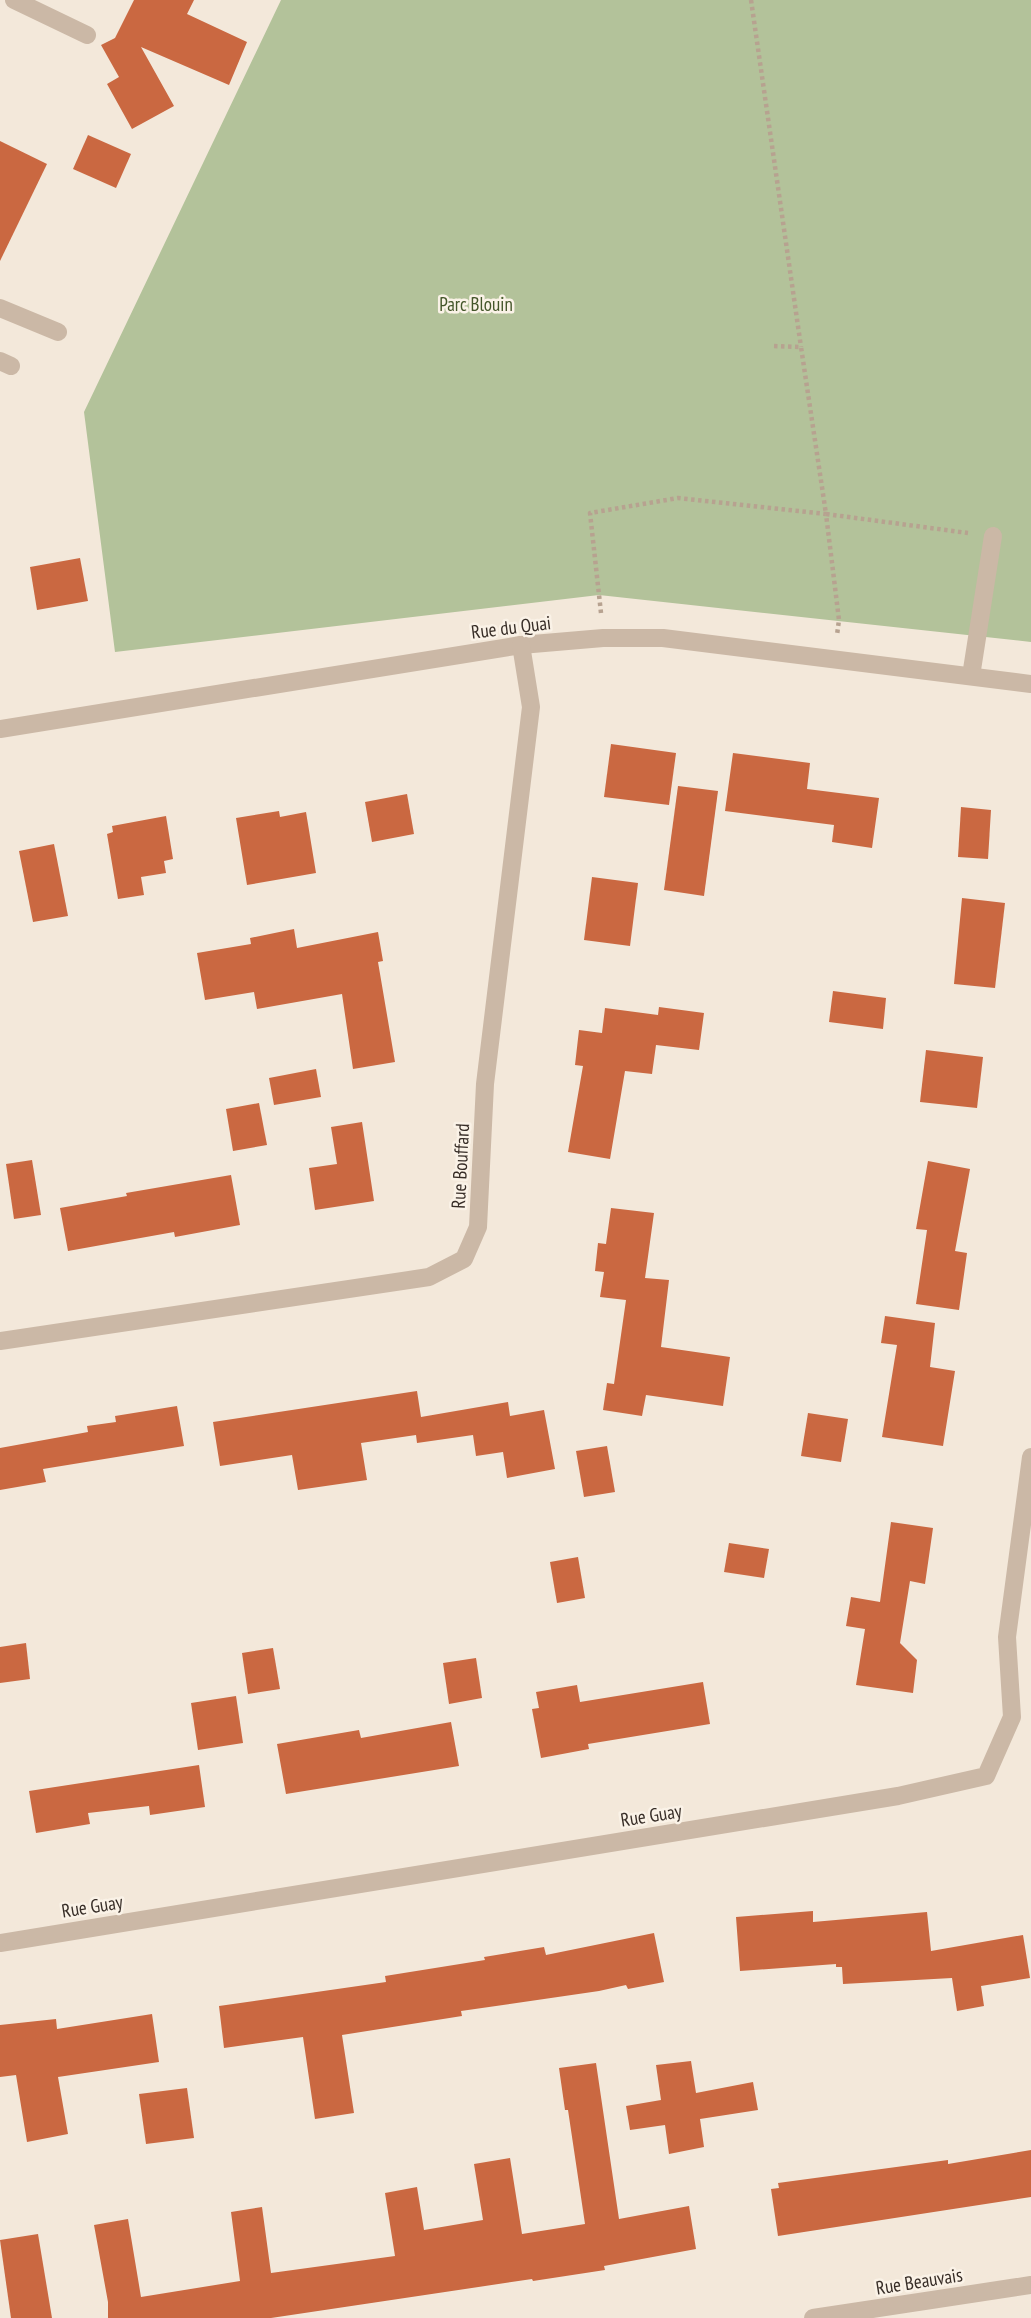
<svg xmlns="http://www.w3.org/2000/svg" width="1031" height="2318" viewBox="0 0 1031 2318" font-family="'PT Sans Narrow',sans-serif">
	<rect width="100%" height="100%" fill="#f3e8da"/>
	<polygon fill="#b3c29a" points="281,0 1031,0 1031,642 599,595 115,652 84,412"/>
	<g fill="#ca6841">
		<polygon points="134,0 194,0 187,14 247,42 229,85 141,47 174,106 132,129 107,84 119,77 101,45 115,38"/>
		<polygon points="88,135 131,154 116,188 73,169"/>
		<polygon points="0,141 47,164 0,261"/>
		<polygon points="80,558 88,601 37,610 30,567"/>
		<polygon points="611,744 676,753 669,805 604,797"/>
		<polygon points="733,753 810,763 807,789 879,798 872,848 832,842 834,825 725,811"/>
		<polygon points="678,786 718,791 704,896 664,890"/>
		<polygon points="407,794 414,834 372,842 365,802"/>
		<polygon points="961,807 991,810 988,859 958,857"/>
		<polygon points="279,811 280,817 306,812 316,873 247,885 236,818"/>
		<polygon points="166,816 173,859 164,861 166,873 141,877 144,895 118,899 107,834 113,832 112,826"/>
		<polygon points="54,844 68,916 33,922 19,851"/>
		<polygon points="592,877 638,883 630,946 584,940"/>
		<polygon points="962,898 1005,903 995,988 954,984"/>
		<polygon points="294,929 297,948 378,932 383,961 378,962 395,1062 353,1069 342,994 257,1009 254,992 205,1000 197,953 251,944 250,938"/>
		<polygon points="833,991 886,998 883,1029 829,1022"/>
		<polygon points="659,1007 704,1013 699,1050 656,1045 652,1074 625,1071 610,1159 568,1152 583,1066 575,1065 579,1030 602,1033 605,1008 658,1015"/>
		<polygon points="926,1050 983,1057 977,1108 920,1102"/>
		<polygon points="316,1069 321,1097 274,1105 269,1078"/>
		<polygon points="259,1103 267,1145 233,1151 226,1109"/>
		<polygon points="362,1122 374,1201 315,1210 309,1168 337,1164 331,1127"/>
		<polygon points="32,1160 41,1215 14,1219 6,1164"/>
		<polygon points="928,1161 970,1169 955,1251 967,1253 959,1310 916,1304 927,1230 916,1229"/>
		<polygon points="231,1175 240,1225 175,1237 174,1232 68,1251 60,1208 127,1196 126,1193"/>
		<polygon points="611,1208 654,1213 645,1278 669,1280 661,1347 730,1357 723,1406 646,1395 642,1416 603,1410 607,1383 614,1384 626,1300 600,1297 604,1272 595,1271 598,1243 606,1244"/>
		<polygon points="885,1316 935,1323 930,1367 955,1371 943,1446 882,1437 897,1345 881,1343"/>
		<polygon points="417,1391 421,1417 508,1402 510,1416 544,1410 555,1469 507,1478 503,1452 476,1456 473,1435 417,1443 416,1435 361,1443 367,1480 298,1490 292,1455 220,1466 213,1422"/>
		<polygon points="177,1406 184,1446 43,1469 46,1482 0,1490 0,1448 88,1432 87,1426 116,1422 115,1416"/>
		<polygon points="808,1413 848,1419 841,1462 801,1456"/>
		<polygon points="607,1446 615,1492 584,1497 576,1451"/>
		<polygon points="891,1522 933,1528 925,1584 910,1581 900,1643 917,1660 913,1693 856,1685 865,1629 846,1626 851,1597 880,1602"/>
		<polygon points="729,1543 769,1549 764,1578 724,1572"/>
		<polygon points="578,1557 585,1598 557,1603 550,1562"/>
		<polygon points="26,1643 30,1679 0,1683 0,1647"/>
		<polygon points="273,1648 280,1689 248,1694 242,1653"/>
		<polygon points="476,1658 482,1698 449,1704 443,1663"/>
		<polygon points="703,1682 710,1724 588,1744 589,1749 541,1758 532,1709 539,1708 536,1692 577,1685 580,1702"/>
		<polygon points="236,1696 243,1743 198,1750 191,1703"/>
		<polygon points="451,1722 459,1766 286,1794 277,1744 359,1730 361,1738"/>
		<polygon points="199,1765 205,1807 150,1815 149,1806 88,1813 90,1824 36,1833 29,1791"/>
		<polygon points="813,1911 813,1922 927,1912 931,1951 1023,1935 1030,1978 981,1986 984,2006 957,2011 952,1978 843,1984 842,1967 836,1967 836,1964 740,1971 736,1917"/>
		<polygon points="654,1933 664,1982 628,1989 626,1985 599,1991 461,2011 462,2016 342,2035 354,2113 315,2119 303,2037 224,2048 219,2006 386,1982 385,1976 485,1960 484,1957 544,1947 546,1955"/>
		<polygon points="152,2014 159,2062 58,2077 68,2134 27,2142 16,2075 0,2077 0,2025 56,2019 57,2029"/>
		<polygon points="691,2061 696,2093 753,2082 758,2110 700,2119 704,2147 669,2154 665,2125 630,2130 626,2106 661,2100 656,2065"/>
		<polygon points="596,2063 619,2219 689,2206 696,2249 604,2266 605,2270 533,2281 532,2279 271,2318 108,2318 108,2302 94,2225 128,2219 141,2297 240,2281 231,2212 262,2207 271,2273 395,2256 385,2193 417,2187 424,2230 483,2220 474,2164 510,2158 522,2234 585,2224 568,2110 565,2110 559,2068"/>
		<polygon points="187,2088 194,2138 146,2144 139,2094"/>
		<polygon points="1031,2150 1031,2197 778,2236 771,2189 779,2188 778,2183 948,2160 948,2164"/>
		<polygon points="38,2234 52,2318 11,2318 0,2240"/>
	</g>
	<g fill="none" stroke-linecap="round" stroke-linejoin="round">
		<g stroke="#b7a290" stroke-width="4.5" stroke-dasharray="3.5 3.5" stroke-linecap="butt">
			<polyline points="751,0 801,347"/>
			<polyline points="774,346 801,347 826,514 968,533"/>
			<polyline points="601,613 590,513 678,498 826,514 839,620 837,635"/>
		</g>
		<g stroke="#cbb8a6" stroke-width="18">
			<polyline points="14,0 87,35"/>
			<polyline points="0,308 58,332"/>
			<polyline points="0,361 11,366"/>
			<polyline points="971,676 993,536"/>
		</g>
		<g stroke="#cbb8a6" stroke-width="18">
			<polyline points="0,729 521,645 603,638 663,638 1031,684"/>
			<polyline points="0,1341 429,1277 464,1259 478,1227 485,1084 531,707 521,645"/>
			<polyline points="0,1943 898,1796 986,1776 1012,1717 1007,1637 1031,1457"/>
			<polyline points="813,2318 1031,2285"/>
		</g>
	</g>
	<g text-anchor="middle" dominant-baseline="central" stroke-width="5" stroke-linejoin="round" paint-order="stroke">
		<g font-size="19" fill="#44562a" stroke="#faf2e7">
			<text x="476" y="304">Parc Blouin</text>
		</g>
		<g font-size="19" fill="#372d27" stroke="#faf2e7">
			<text transform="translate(511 627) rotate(-7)">Rue du Quai</text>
			<text transform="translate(460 1166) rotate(-87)">Rue Bouffard</text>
			<text transform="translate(651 1815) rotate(-9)">Rue Guay</text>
			<text transform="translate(92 1906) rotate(-9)">Rue Guay</text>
			<text transform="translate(919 2281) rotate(-9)">Rue Beauvais</text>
		</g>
	</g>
</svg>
